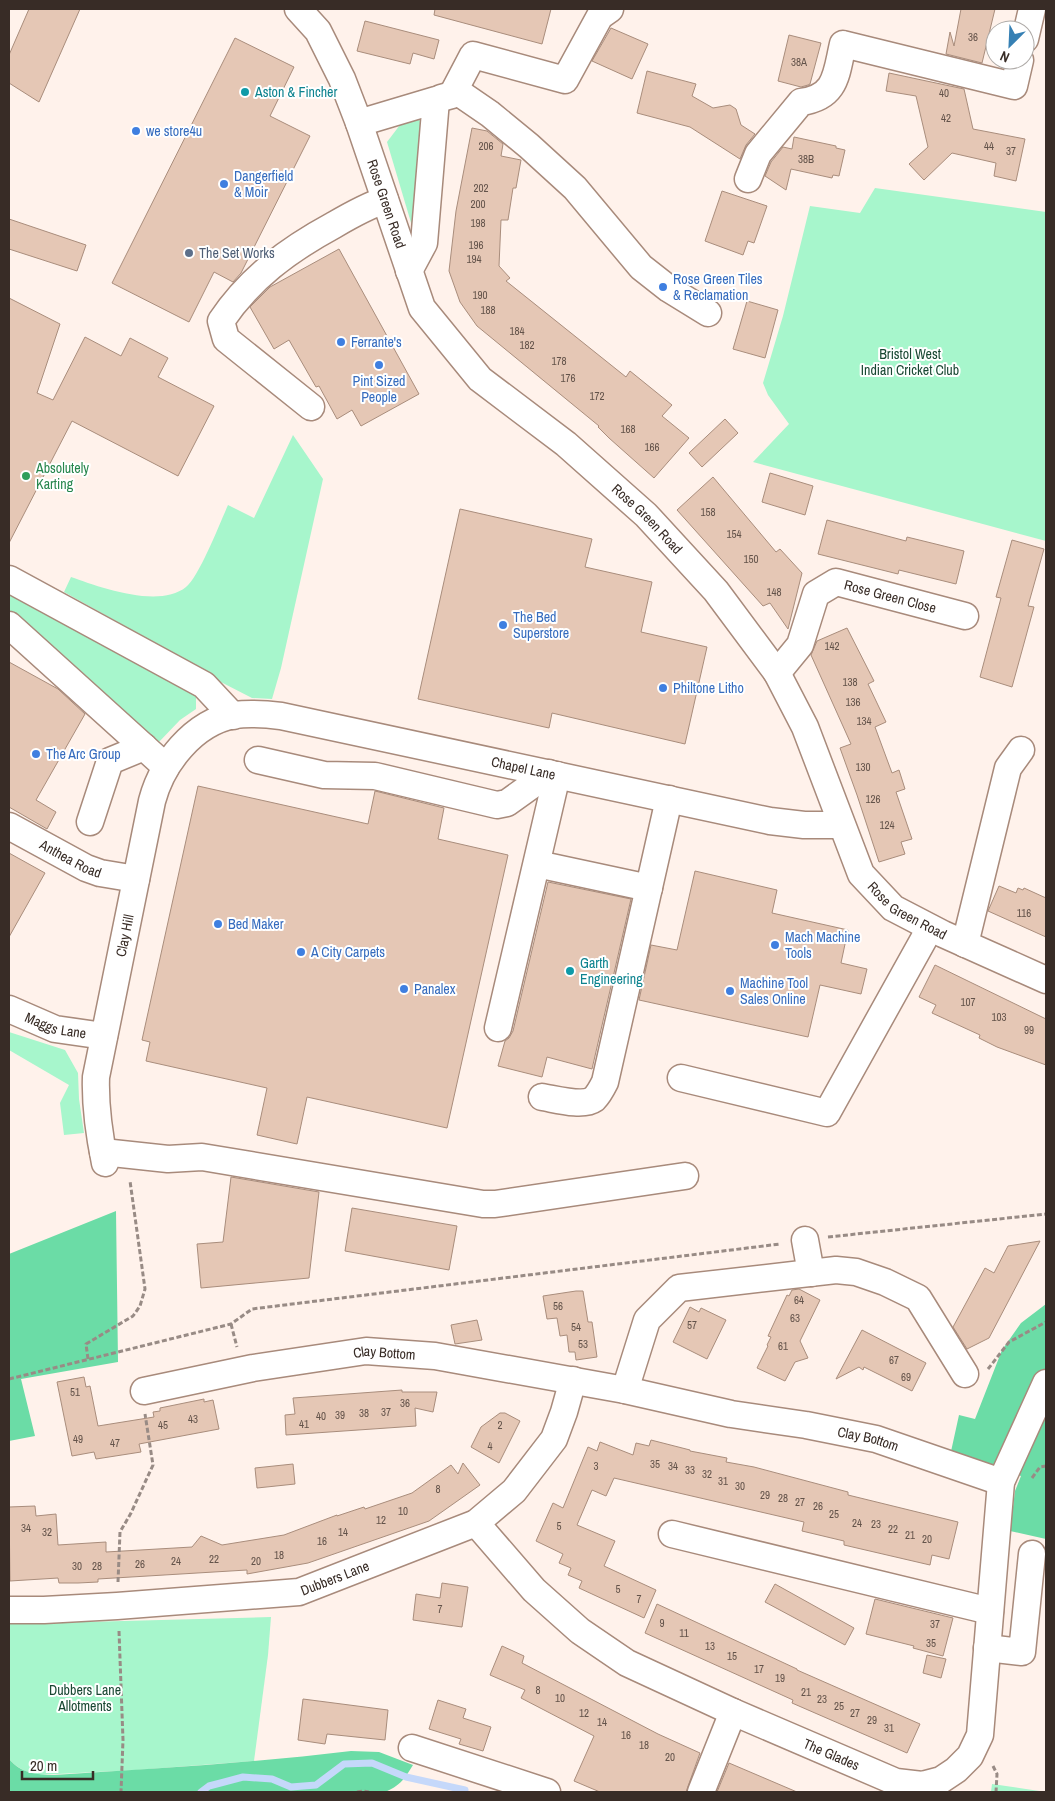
<svg xmlns="http://www.w3.org/2000/svg" width="1055" height="1801" viewBox="0 0 1055 1801" font-family="'Archivo Narrow',sans-serif">
	<rect width="100%" height="100%" fill="#fff2eb"/>
	<g fill="#a7f6cc">
		<polygon points="406,117 419,120 425,124 412,226 387,142"/>
		<polygon points="875,188 1046,212 1046,541 753,462 789,424 768,395 763,383 783,316 810,206 860,213"/>
		<path d="M 293,435 L 323,479 L 281,668 L 272,699 L 252,698 L 213,678 L 209,673 L 64,592 L 71,577 C 99,587 159,609 186,587 C 199,577 220,523 228,505 L 254,518 Z"/>
		<polygon points="9,591 196,692 196,709 180,720 158,743 149,738 9,610"/>
		<polygon points="9,1032 65,1050 78,1073 79,1099 84,1133 64,1135 60,1103 69,1085 9,1050"/>
		<path d="M 271,1617 L 268,1655 L 254,1761 L 136,1770 L 38,1775 C 26,1772 17,1768 9,1759 L 9,1624 Z"/>
		<polygon points="992,1784 1046,1792 991,1792"/>
	</g>
	<g fill="#6bdca6">
		<polygon points="116,1211 118,1362 21,1379 35,1436 9,1441 9,1254"/>
		<polygon points="1046,1304 1046,1539 1010,1531 1015,1491 1021,1476 950,1456 959,1415 975,1419 1002,1350 1021,1323"/>
		<path d="M 351,1751 L 379,1752 L 413,1765 C 405,1778 400,1786 385,1792 L 9,1792 L 9,1759 C 21,1773 36,1775 54,1775 C 153,1769 252,1763 351,1751 Z"/>
	</g>
	<g fill="none" stroke-linecap="round" stroke-linejoin="round">
		<polyline stroke="#c5d8fa" stroke-width="7" points="201,1792 209,1786 243,1777 272,1779 291,1787 316,1785 344,1764 372,1763 406,1777 465,1790"/>
	</g>
	<g fill="#e5c7b5" stroke="#a98d7c">
		<polygon points="29,9 80,9 39,102 9,83 9,55"/>
		<polygon points="435,9 551,9 542,44 434,15"/>
		<polygon points="961,9 995,9 982,63 946,54 950,32 954,46"/>
		<polygon points="365,21 439,40 434,59 413,53 410,64 357,51"/>
		<polygon points="611,28 648,44 632,79 592,61"/>
		<polygon points="789,35 821,43 810,84 808,85 801,87 778,81"/>
		<polygon points="235,38 294,67 270,116 310,136 241,273 233,282 214,272 189,322 112,283"/>
		<polygon points="647,71 696,84 692,96 713,108 730,105 736,109 741,125 755,134 746,145 740,159 690,127 637,113"/>
		<polygon points="889,73 964,89 973,129 1025,139 1016,181 994,176 996,163 952,153 924,180 909,164 928,147 916,96 886,91"/>
		<polygon points="472,128 487,131 503,144 501,156 521,160 516,188 513,188 508,220 501,220 499,266 510,278 506,281 626,377 630,371 672,405 662,416 689,438 654,478 609,438 598,427 599,426 477,326 460,302 449,271 456,211"/>
		<polygon points="794,137 836,146 836,148 845,150 839,176 833,175 832,178 791,169 786,190 765,176 771,162 783,147 792,149"/>
		<polygon points="722,191 767,206 754,243 748,241 743,255 705,241"/>
		<polygon points="9,219 86,245 77,271 9,249"/>
		<polygon points="339,249 419,394 361,426 352,410 337,419 319,386 316,387 289,340 274,349 250,307 270,287"/>
		<polygon points="9,298 60,324 37,393 53,400 85,337 121,356 130,338 168,358 158,377 214,406 178,476 72,421 9,543"/>
		<polygon points="747,301 778,310 765,358 733,349"/>
		<polygon points="725,419 738,433 702,467 689,453"/>
		<polygon points="770,473 813,486 805,515 762,502"/>
		<polygon points="713,477 776,552 780,549 802,573 788,629 770,603 763,606 677,510"/>
		<polygon points="460,509 592,539 585,567 652,582 641,632 707,647 685,744 552,713 549,728 418,699"/>
		<polygon points="827,520 906,541 907,537 964,551 956,584 899,570 898,574 818,554"/>
		<polygon points="1012,540 1044,549 1028,606 1034,607 1012,687 980,677 1001,598 996,597"/>
		<polygon points="847,628 874,681 868,684 886,722 875,727 892,773 899,770 905,789 896,792 912,839 901,842 905,854 879,862 857,795 840,748 851,744 811,655 817,641"/>
		<polygon points="9,662 58,689 85,714 36,800 56,812 47,829 9,807"/>
		<polygon points="198,786 368,824 375,791 444,808 438,839 508,855 447,1128 307,1097 297,1144 257,1135 267,1088 146,1061 150,1042 142,1040"/>
		<polygon points="9,853 45,873 9,937"/>
		<polygon points="695,871 777,890 772,913 848,930 841,963 867,969 861,994 820,985 808,1037 639,1000 651,945 677,950"/>
		<polygon points="548,882 631,899 592,1069 547,1057 542,1077 498,1066 505,1041 509,1038 513,1031"/>
		<polygon points="999,886 1016,893 1018,888 1023,890 1024,888 1046,898 1046,937 988,911"/>
		<polygon points="935,965 1046,1019 1046,1065 997,1047 979,1038 980,1035 932,1013 936,1005 919,997"/>
		<polygon points="231,1177 319,1192 309,1278 201,1288 197,1244 223,1242"/>
		<polygon points="352,1208 457,1226 449,1270 345,1251"/>
		<polygon points="1040,1241 989,1338 967,1349 953,1327 985,1268 994,1273 1008,1246"/>
		<polygon points="799,1289 820,1300 800,1341 808,1358 795,1362 785,1381 757,1368 768,1346 767,1345 771,1337 768,1336 787,1295 789,1296 792,1290"/>
		<polygon points="576,1291 583,1291 588,1322 592,1322 597,1357 576,1360 575,1352 569,1352 567,1335 560,1336 557,1318 547,1319 543,1296"/>
		<polygon points="690,1307 699,1312 701,1308 726,1320 707,1359 673,1342"/>
		<polygon points="477,1320 482,1340 455,1344 451,1325"/>
		<polygon points="862,1330 926,1363 912,1391 864,1367 863,1370 859,1367 836,1379"/>
		<polygon points="84,1377 86,1387 90,1386 98,1426 154,1417 153,1412 160,1411 160,1408 204,1399 204,1402 213,1400 219,1429 139,1444 141,1452 96,1459 94,1452 72,1456 57,1382"/>
		<polygon points="402,1390 402,1392 437,1392 433,1412 415,1408 416,1426 286,1435 285,1415 295,1414 293,1398"/>
		<polygon points="500,1413 505,1413 520,1421 499,1463 471,1447 481,1427"/>
		<polygon points="651,1440 690,1450 690,1451 727,1458 726,1462 754,1467 848,1492 848,1495 958,1522 949,1559 932,1555 930,1565 844,1545 844,1541 802,1531 804,1522 614,1478 606,1496 592,1490 577,1525 615,1541 604,1566 656,1590 644,1618 579,1588 582,1581 568,1575 571,1568 559,1563 563,1554 536,1541 553,1503 563,1508 588,1447 597,1451 600,1442 633,1455 636,1443 649,1446"/>
		<polygon points="463,1463 480,1485 429,1521 308,1563 247,1574 247,1570 98,1579 98,1582 78,1583 59,1583 58,1578 10,1581 9,1507 35,1506 36,1516 56,1514 58,1545 106,1542 106,1552 192,1547 201,1536 222,1545 284,1535 337,1515 337,1516 364,1507 365,1509 412,1493 451,1465 458,1474"/>
		<polygon points="293,1464 295,1484 257,1488 255,1468"/>
		<polygon points="442,1583 468,1587 462,1627 413,1620 416,1594 440,1598"/>
		<polygon points="775,1584 854,1628 845,1645 765,1602"/>
		<polygon points="875,1599 953,1618 943,1656 913,1648 914,1646 866,1634"/>
		<polygon points="657,1604 797,1669 797,1670 920,1724 907,1753 792,1703 793,1700 645,1633"/>
		<polygon points="502,1646 524,1656 522,1663 658,1734 700,1753 686,1792 600,1792 574,1781 594,1736 521,1698 525,1690 490,1675"/>
		<polygon points="927,1655 946,1659 941,1678 923,1673"/>
		<polygon points="303,1699 388,1710 385,1740 327,1734 325,1744 298,1740"/>
		<polygon points="438,1700 466,1709 463,1718 491,1727 483,1751 459,1744 461,1739 429,1729"/>
		<polygon points="729,1763 797,1792 717,1792"/>
	</g>
	<g fill="none" stroke-linecap="round" stroke-linejoin="round">
		<defs>
			<g id="minor">
				<path id="s1" d="M 298,9 L 318,31 L 342,79 L 359,123 L 422,308 L 480,379 L 566,444 L 646,515 L 716,591 L 777,673 L 805,727 L 861,874 L 893,908 L 943,934 L 1046,980"/>
				<polyline points="1025,39 1032,9"/>
				<polyline points="455,90 490,114 529,146 575,188 641,267 669,289 708,313"/>
				<polyline points="441,98 452,95 473,55 565,80 600,16 610,9"/>
				<polyline points="359,123 436,100 424,243 409,271"/>
				<path d="M 748,179 L 758,154 L 801,102 C 837,97 836,74 843,44 L 1014,86 L 1020,60"/>
				<path d="M 311,407 L 226,339 L 221,321 C 250,278 288,250 334,225 C 351,215 367,206 385,200"/>
				<polyline points="9,579 204,685 233,716"/>
				<polyline points="9,625 166,767"/>
				<path id="s2" d="M 777,673 L 800,645 L 816,594 L 836,582 L 965,616"/>
				<polyline points="258,760 324,775 375,776 497,805 507,803 549,773"/>
				<polyline points="90,822 110,761 144,747"/>
				<path id="s3" d="M 9,826 L 86,868 L 100,873 L 136,879"/>
				<polyline points="537,864 649,888"/>
				<polyline points="965,944 1008,768 1021,750"/>
				<path id="s4" d="M 9,1009 L 55,1029 L 104,1036"/>
				<polyline points="498,1028 557,775"/>
				<polyline points="681,1078 827,1113 930,928"/>
				<path d="M 542,1097 C 555,1099 583,1107 594,1099 C 598,1095 602,1088 605,1082 L 669,799"/>
				<polyline points="103,1152 168,1159 202,1157 483,1204 495,1204 685,1176"/>
				<path id="s5" d="M 105,1163 C 99,1134 95,1106 96,1077 L 152,801 C 162,763 193,723 234,715 C 250,713 265,714 281,716 L 770,821 L 804,825 L 841,825"/>
				<polyline points="805,1240 811,1273"/>
				<polyline points="625,1390 647,1320 679,1288 836,1270 856,1272 885,1282 918,1298 965,1374"/>
				<path id="s6" d="M 144,1391 L 253,1368 L 366,1351 L 435,1356 L 625,1390 L 731,1414 L 806,1425 L 876,1439 L 1001,1482"/>
				<path id="s7" d="M 476,1523 L 534,1590 L 580,1631 L 627,1663 L 733,1712 L 896,1782 L 922,1785 L 941,1780 L 956,1770 L 970,1756 L 980,1735 L 1001,1482 L 1046,1383"/>
				<polyline points="672,1534 990,1611"/>
				<path id="s8" d="M 9,1610 L 44,1610 L 117,1606 L 299,1592 L 476,1523 L 514,1491 L 554,1439 L 564,1412 L 573,1380"/>
				<polyline points="987,1648 1022,1652 1032,1554"/>
				<polyline points="412,1748 547,1792"/>
				<polyline points="701,1792 733,1712"/>
			</g>
		</defs>
		<use href="#minor" stroke="#a88a7b" stroke-width="29"/>
		<g stroke="#988b85" stroke-width="3" stroke-dasharray="5 2.5" stroke-linecap="butt">
			<polyline points="828,1237 1046,1214"/>
			<polyline points="231,1324 237,1347"/>
			<polyline points="88,1359 86,1344 133,1316 140,1306 145,1289 130,1181"/>
			<polyline points="988,1369 1009,1342 1046,1322"/>
			<polyline points="9,1379 231,1324 252,1309 780,1244"/>
			<polyline points="1032,1478 1040,1467 1046,1466"/>
			<polyline points="118,1582 120,1532 131,1513 153,1465 145,1414"/>
			<polyline points="119,1631 123,1740 121,1792"/>
			<polyline points="993,1766 997,1774 996,1792"/>
			<polyline points="357,1792 363,1791 369,1792"/>
		</g>
		<use href="#minor" stroke="#fff" stroke-width="26"/>
	</g>
	<g fill="#0f9aa8" stroke="#fff" stroke-width="2">
		<circle cx="245" cy="92" r="5"/>
		<circle cx="570" cy="971" r="5"/>
	</g>
	<g fill="#3f7fe0" stroke="#fff" stroke-width="2">
		<circle cx="136" cy="131" r="5"/>
		<circle cx="224" cy="184" r="5"/>
		<circle cx="663" cy="287" r="5"/>
		<circle cx="341" cy="342" r="5"/>
		<circle cx="379" cy="365" r="5"/>
		<circle cx="503" cy="625" r="5"/>
		<circle cx="663" cy="688" r="5"/>
		<circle cx="36" cy="754" r="5"/>
		<circle cx="218" cy="924" r="5"/>
		<circle cx="775" cy="945" r="5"/>
		<circle cx="301" cy="952" r="5"/>
		<circle cx="404" cy="989" r="5"/>
		<circle cx="730" cy="991" r="5"/>
	</g>
	<circle fill="#5c6f8a" stroke="#fff" stroke-width="2" cx="189" cy="253" r="5"/>
	<circle fill="#2e9e5b" stroke="#fff" stroke-width="2" cx="26" cy="476" r="5"/>
	<g text-anchor="middle" dominant-baseline="central" stroke-width="4" stroke-linejoin="round" paint-order="stroke">
		<g font-size="11" fill="#63534a">
			<text x="973" y="37">36</text>
			<text x="799" y="62">38A</text>
			<text x="944" y="93">40</text>
			<text x="946" y="118">42</text>
			<text x="486" y="146">206</text>
			<text x="989" y="146">44</text>
			<text x="1011" y="151">37</text>
			<text x="806" y="159">38B</text>
			<text x="481" y="188">202</text>
			<text x="478" y="204">200</text>
			<text x="478" y="223">198</text>
			<text x="476" y="245">196</text>
			<text x="474" y="259">194</text>
			<text x="480" y="295">190</text>
			<text x="488" y="310">188</text>
			<text x="517" y="331">184</text>
			<text x="527" y="345">182</text>
			<text x="559" y="361">178</text>
			<text x="568" y="378">176</text>
			<text x="597" y="396">172</text>
			<text x="628" y="429">168</text>
			<text x="652" y="447">166</text>
			<text x="708" y="512">158</text>
			<text x="734" y="534">154</text>
			<text x="751" y="559">150</text>
			<text x="774" y="592">148</text>
			<text x="832" y="646">142</text>
			<text x="850" y="682">138</text>
			<text x="853" y="702">136</text>
			<text x="864" y="721">134</text>
			<text x="863" y="767">130</text>
			<text x="873" y="799">126</text>
			<text x="887" y="825">124</text>
			<text x="1024" y="913">116</text>
			<text x="968" y="1002">107</text>
			<text x="999" y="1017">103</text>
			<text x="1029" y="1030">99</text>
			<text x="799" y="1300">64</text>
			<text x="558" y="1306">56</text>
			<text x="795" y="1318">63</text>
			<text x="692" y="1325">57</text>
			<text x="576" y="1327">54</text>
			<text x="583" y="1344">53</text>
			<text x="783" y="1346">61</text>
			<text x="894" y="1360">67</text>
			<text x="906" y="1377">69</text>
			<text x="75" y="1392">51</text>
			<text x="405" y="1403">36</text>
			<text x="386" y="1412">37</text>
			<text x="364" y="1413">38</text>
			<text x="340" y="1415">39</text>
			<text x="321" y="1416">40</text>
			<text x="193" y="1419">43</text>
			<text x="304" y="1424">41</text>
			<text x="163" y="1425">45</text>
			<text x="500" y="1425">2</text>
			<text x="78" y="1439">49</text>
			<text x="115" y="1443">47</text>
			<text x="490" y="1446">4</text>
			<text x="655" y="1464">35</text>
			<text x="596" y="1466">3</text>
			<text x="673" y="1466">34</text>
			<text x="690" y="1470">33</text>
			<text x="707" y="1474">32</text>
			<text x="723" y="1481">31</text>
			<text x="740" y="1486">30</text>
			<text x="438" y="1489">8</text>
			<text x="765" y="1495">29</text>
			<text x="783" y="1498">28</text>
			<text x="800" y="1502">27</text>
			<text x="818" y="1506">26</text>
			<text x="403" y="1511">10</text>
			<text x="834" y="1514">25</text>
			<text x="381" y="1520">12</text>
			<text x="857" y="1523">24</text>
			<text x="876" y="1524">23</text>
			<text x="559" y="1526">5</text>
			<text x="26" y="1528">34</text>
			<text x="893" y="1529">22</text>
			<text x="47" y="1532">32</text>
			<text x="343" y="1532">14</text>
			<text x="910" y="1535">21</text>
			<text x="927" y="1539">20</text>
			<text x="322" y="1541">16</text>
			<text x="279" y="1555">18</text>
			<text x="214" y="1559">22</text>
			<text x="176" y="1561">24</text>
			<text x="256" y="1561">20</text>
			<text x="140" y="1564">26</text>
			<text x="77" y="1566">30</text>
			<text x="97" y="1566">28</text>
			<text x="618" y="1589">5</text>
			<text x="639" y="1599">7</text>
			<text x="440" y="1609">7</text>
			<text x="662" y="1623">9</text>
			<text x="935" y="1624">37</text>
			<text x="684" y="1633">11</text>
			<text x="931" y="1643">35</text>
			<text x="710" y="1646">13</text>
			<text x="732" y="1656">15</text>
			<text x="759" y="1669">17</text>
			<text x="780" y="1678">19</text>
			<text x="538" y="1690">8</text>
			<text x="806" y="1692">21</text>
			<text x="560" y="1698">10</text>
			<text x="822" y="1699">23</text>
			<text x="839" y="1706">25</text>
			<text x="584" y="1713">12</text>
			<text x="855" y="1713">27</text>
			<text x="872" y="1720">29</text>
			<text x="602" y="1722">14</text>
			<text x="889" y="1728">31</text>
			<text x="626" y="1735">16</text>
			<text x="644" y="1745">18</text>
			<text x="670" y="1757">20</text>
		</g>
		<g font-size="14" fill="#0d838f" stroke="#fff" text-anchor="start">
			<text x="255" y="92">Aston &amp; Fincher</text>
			<text x="580" y="963">Garth<tspan x="580" dy="16">Engineering</tspan></text>
		</g>
		<g font-size="14" fill="#366cbe" stroke="#fff" text-anchor="start">
			<text x="146" y="131">we store4u</text>
			<text x="234" y="176">Dangerfield<tspan x="234" dy="16">&amp; Moir</tspan></text>
			<text x="673" y="279">Rose Green Tiles<tspan x="673" dy="16">&amp; Reclamation</tspan></text>
			<text x="351" y="342">Ferrante's</text>
			<text x="379" y="381" text-anchor="middle">Pint Sized<tspan x="379" dy="16">People</tspan></text>
			<text x="513" y="617">The Bed<tspan x="513" dy="16">Superstore</tspan></text>
			<text x="673" y="688">Philtone Litho</text>
			<text x="46" y="754">The Arc Group</text>
			<text x="228" y="924">Bed Maker</text>
			<text x="785" y="937">Mach Machine<tspan x="785" dy="16">Tools</tspan></text>
			<text x="311" y="952">A City Carpets</text>
			<text x="740" y="983">Machine Tool<tspan x="740" dy="16">Sales Online</tspan></text>
			<text x="414" y="989">Panalex</text>
		</g>
		<g font-size="14" fill="#382c26" stroke="#fff">
			<text stroke="none"><textPath href="#s1" startOffset="216">Rose Green Road</textPath></text>
			<text stroke="none"><textPath href="#s1" startOffset="636">Rose Green Road</textPath></text>
			<text stroke="none"><textPath href="#s2" startOffset="169">Rose Green Close</textPath></text>
			<text stroke="none"><textPath href="#s5" startOffset="788">Chapel Lane</textPath></text>
			<text stroke="none"><textPath href="#s3" startOffset="70">Anthea Road</textPath></text>
			<text stroke="none"><textPath href="#s1" startOffset="1116">Rose Green Road</textPath></text>
			<text stroke="none"><textPath href="#s5" startOffset="231">Clay Hill</textPath></text>
			<text stroke="none"><textPath href="#s4" startOffset="50">Maggs Lane</textPath></text>
			<text stroke="none"><textPath href="#s6" startOffset="244">Clay Bottom</textPath></text>
			<text stroke="none"><textPath href="#s6" startOffset="736">Clay Bottom</textPath></text>
			<text stroke="none"><textPath href="#s8" startOffset="329">Dubbers Lane</textPath></text>
			<text stroke="none"><textPath href="#s7" startOffset="431">The Glades</textPath></text>
		</g>
		<g font-size="14" fill="#4e5e75" stroke="#fff" text-anchor="start">
			<text x="199" y="253">The Set Works</text>
		</g>
		<g font-size="14" fill="#184732" stroke="#fff">
			<text x="910" y="354">Bristol West<tspan x="910" dy="16">Indian Cricket Club</tspan></text>
			<text x="85" y="1690">Dubbers Lane<tspan x="85" dy="16">Allotments</tspan></text>
		</g>
		<g font-size="14" fill="#27864d" stroke="#fff" text-anchor="start">
			<text x="36" y="468">Absolutely<tspan x="36" dy="16">Karting</tspan></text>
		</g>
	</g>
	<rect width="1055" height="1801" fill="none" stroke="#382c26" stroke-width="20"/>
	<g transform="translate(1010 45) rotate(204)"><circle r="24" fill="#ffffff" stroke="#afaba8"/>
	<path d="M0-4L9 19L0 12L-9 19Z" fill="#3680b4"/>
	<text y="-8" font-size="14" font-weight="bold" text-anchor="middle" fill="#382c26">N</text>
	</g>
	<path d="M22 1771v8h71v-8" fill="none" stroke="#382c26" stroke-width="2.5"/>
	<text x="30" y="1771" font-size="15" fill="#382c26" stroke="#ffffff" stroke-width="4" paint-order="stroke">20 m</text>
</svg>
